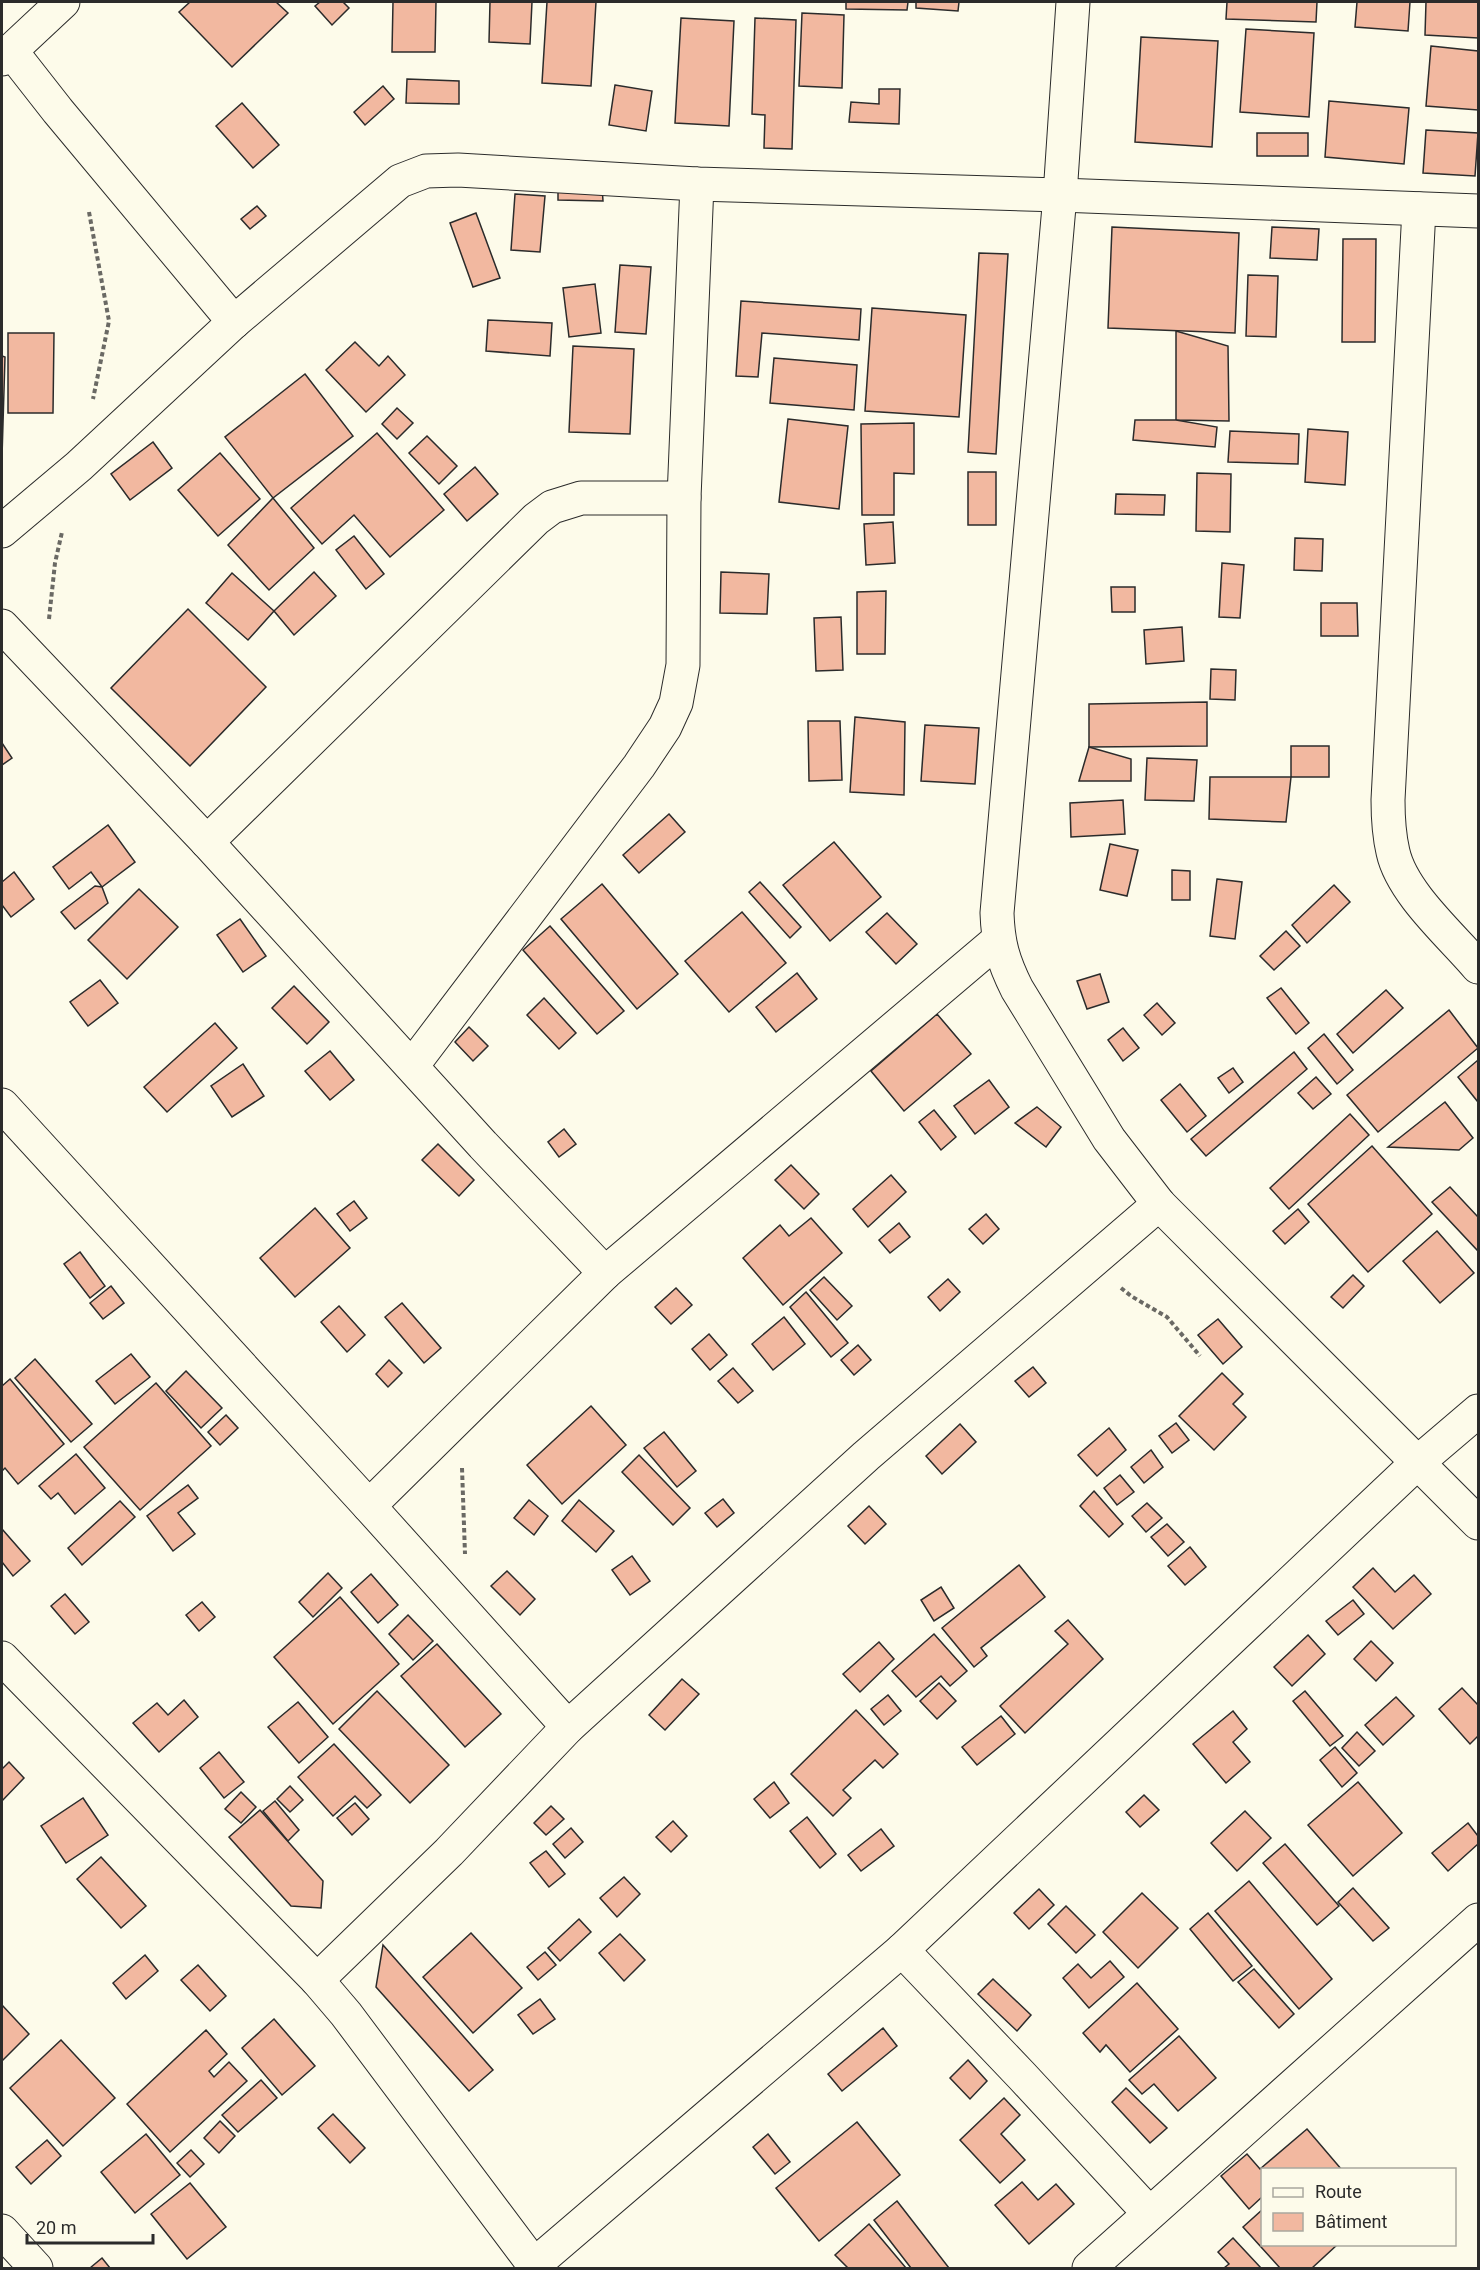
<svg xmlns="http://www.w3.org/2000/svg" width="1480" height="2270" viewBox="0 0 1480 2270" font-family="Roboto,sans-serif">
	<rect width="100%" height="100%" fill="#fdfbea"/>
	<g fill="#f2b8a0" stroke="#2b2b2b" stroke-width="1.5">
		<polygon points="190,2 276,2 288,13 232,67 179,12"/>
		<polygon points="320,2 343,2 349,8 332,25 315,6"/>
		<polygon points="393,2 436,2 435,52 392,52"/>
		<polygon points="490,2 532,2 530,44 489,42"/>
		<polygon points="547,2 596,2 591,86 542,83"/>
		<polygon points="846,2 908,2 907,10 846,9"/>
		<polygon points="916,2 959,2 958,11 916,8"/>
		<polygon points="1227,2 1317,2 1316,22 1226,19"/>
		<polygon points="1357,2 1410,2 1408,31 1355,27"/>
		<polygon points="1426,2 1478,2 1478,38 1425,35"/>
		<polygon points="802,13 844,15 842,88 799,86"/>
		<polygon points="681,18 734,21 729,126 675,123"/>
		<polygon points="755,18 796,20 792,149 764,148 765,115 752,114"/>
		<polygon points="1246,29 1314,33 1309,117 1240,112"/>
		<polygon points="1141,37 1218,41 1212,147 1135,142"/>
		<polygon points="1431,46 1478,51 1478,110 1426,106"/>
		<polygon points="407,79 459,81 459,104 406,103"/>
		<polygon points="615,85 652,91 646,131 609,125"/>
		<polygon points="383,86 394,99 365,125 354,112"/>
		<polygon points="879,89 900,89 899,124 849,122 851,102 879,104"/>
		<polygon points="1329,101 1409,108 1404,164 1325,157"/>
		<polygon points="242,103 279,145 253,168 216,126"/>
		<polygon points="1426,130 1478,133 1475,176 1423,173"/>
		<rect x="1257" y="133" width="51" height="23"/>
		<polygon points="558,186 602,186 603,201 558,200"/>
		<polygon points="515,194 545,196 540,252 511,250"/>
		<polygon points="257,206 266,216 250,229 241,219"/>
		<polygon points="476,213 500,278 473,287 450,223"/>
		<polygon points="1112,227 1239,233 1235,333 1108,328"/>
		<polygon points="1272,227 1319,229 1317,260 1270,258"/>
		<polygon points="1343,239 1376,239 1375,342 1342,342"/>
		<polygon points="979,253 1008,254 996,454 968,452"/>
		<polygon points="620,265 651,267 646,334 615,332"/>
		<polygon points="1248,275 1278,276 1276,337 1246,336"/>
		<polygon points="595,284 601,333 569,337 563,288"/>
		<polygon points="741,301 861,309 859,340 762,333 758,377 736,376"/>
		<polygon points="872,308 966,315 959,417 865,411"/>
		<polygon points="488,320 552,323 550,356 486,351"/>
		<polygon points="1176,331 1228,346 1229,421 1176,420"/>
		<polygon points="8,333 54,333 53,413 8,413"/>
		<polygon points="355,342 379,366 388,356 405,375 366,412 326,370"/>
		<polygon points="573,346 634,349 630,434 569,432"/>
		<polygon points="2,356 5,357 2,457"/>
		<polygon points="774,358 857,365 854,410 770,403"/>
		<polygon points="305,374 353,436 273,498 225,437"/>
		<polygon points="397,408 413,423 397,439 382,424"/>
		<polygon points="788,419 848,426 839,509 779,502"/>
		<polygon points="1135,420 1176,420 1217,427 1215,447 1133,440"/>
		<polygon points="914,423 914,474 894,473 894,515 862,515 861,424"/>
		<polygon points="1308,429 1348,432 1345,485 1305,482"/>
		<polygon points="1230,431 1299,434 1298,464 1228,462"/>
		<polygon points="377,433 444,510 390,557 354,515 322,544 291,508"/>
		<polygon points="427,436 457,466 439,484 409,453"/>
		<polygon points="153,442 172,468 130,500 111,474"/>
		<polygon points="220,453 260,499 218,536 178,490"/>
		<polygon points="475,467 498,494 467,521 444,494"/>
		<rect x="968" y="472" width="28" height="53"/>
		<polygon points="1197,473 1231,474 1230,532 1196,531"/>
		<polygon points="1116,494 1165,495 1164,515 1115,514"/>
		<polygon points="273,498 314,548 269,590 228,545"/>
		<polygon points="893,522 895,563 866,565 864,524"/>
		<polygon points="354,536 384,574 366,589 336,550"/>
		<polygon points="1295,538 1323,539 1322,571 1294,570"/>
		<polygon points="1222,563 1244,565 1240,618 1219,617"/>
		<polygon points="314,572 336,596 294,635 274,611"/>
		<polygon points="721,572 769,574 767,614 720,613"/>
		<polygon points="232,573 274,611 248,640 206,603"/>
		<polygon points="1111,587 1135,587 1135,612 1112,612"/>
		<polygon points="886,591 885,654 857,654 857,592"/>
		<polygon points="1321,603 1357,603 1358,636 1321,636"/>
		<polygon points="188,609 266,687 190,766 111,688"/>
		<polygon points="841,617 843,670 816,671 814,618"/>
		<polygon points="1182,627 1184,661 1146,664 1144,630"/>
		<polygon points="1211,669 1236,670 1235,700 1210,699"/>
		<polygon points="1207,702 1207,746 1089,747 1089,704"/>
		<polygon points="855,717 905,722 904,795 850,792"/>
		<polygon points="808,721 840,721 842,780 809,781"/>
		<polygon points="925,725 979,728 975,784 921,781"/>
		<polygon points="2,743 12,758 2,765"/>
		<rect x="1291" y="746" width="38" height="31"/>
		<polygon points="1089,747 1131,759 1131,781 1079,781"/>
		<polygon points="1147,758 1197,760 1194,801 1145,800"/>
		<polygon points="1210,777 1291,777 1286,822 1209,819"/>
		<polygon points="1123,800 1125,834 1071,837 1070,803"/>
		<polygon points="669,814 685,832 639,873 623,855"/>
		<polygon points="108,825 135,862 102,887 91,872 69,889 53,867"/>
		<polygon points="834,842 881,897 830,941 783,885"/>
		<polygon points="1110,844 1138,850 1127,896 1100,890"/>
		<polygon points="1172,870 1190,871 1190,900 1172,900"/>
		<polygon points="14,872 34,899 11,917 2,905 2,882"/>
		<polygon points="1217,879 1242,882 1235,939 1210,936"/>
		<polygon points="760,882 801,927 790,938 749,892"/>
		<polygon points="602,884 678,974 637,1009 561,919"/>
		<polygon points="1334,885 1350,902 1307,943 1292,925"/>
		<polygon points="95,886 102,887 108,903 75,929 61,912"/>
		<polygon points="139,889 178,927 127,979 88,940"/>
		<polygon points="742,912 786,963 729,1012 685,961"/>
		<polygon points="887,913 917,944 896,964 866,932"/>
		<polygon points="240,919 266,956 243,972 217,935"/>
		<polygon points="550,926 624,1011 597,1034 523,950"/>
		<polygon points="1286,931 1300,946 1274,970 1260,956"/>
		<polygon points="797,973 817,999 776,1032 756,1007"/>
		<polygon points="1100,974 1109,1002 1087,1009 1077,981"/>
		<polygon points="100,980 118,1003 88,1026 70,1002"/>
		<polygon points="294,986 329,1022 307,1044 272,1008"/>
		<polygon points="1281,988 1309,1023 1296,1034 1267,998"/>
		<polygon points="1386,990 1403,1008 1353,1053 1337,1034"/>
		<polygon points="544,998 576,1033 559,1049 527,1015"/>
		<polygon points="1157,1003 1175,1023 1162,1035 1144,1015"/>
		<polygon points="1449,1010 1478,1048 1378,1132 1347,1095"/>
		<polygon points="937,1014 971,1054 904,1111 871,1071"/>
		<polygon points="215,1023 237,1048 167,1112 144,1087"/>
		<polygon points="469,1027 488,1046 473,1061 455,1042"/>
		<polygon points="1123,1028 1139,1048 1123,1061 1108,1040"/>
		<polygon points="1324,1034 1353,1070 1337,1084 1308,1048"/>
		<polygon points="330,1051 354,1080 330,1100 305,1071"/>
		<polygon points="1294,1052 1307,1069 1206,1156 1191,1139"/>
		<polygon points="1478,1060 1478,1102 1458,1077"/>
		<polygon points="243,1064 264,1096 232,1117 211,1086"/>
		<polygon points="1233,1068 1243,1082 1229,1093 1218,1078"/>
		<polygon points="1316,1077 1331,1094 1313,1109 1298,1093"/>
		<polygon points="989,1080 1009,1107 975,1134 954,1106"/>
		<polygon points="1180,1084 1206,1116 1187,1132 1161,1100"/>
		<polygon points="1445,1102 1473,1138 1459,1150 1388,1147"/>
		<polygon points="1037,1107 1061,1127 1046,1147 1015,1123"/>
		<polygon points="934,1110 956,1137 941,1150 919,1122"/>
		<polygon points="1350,1114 1369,1135 1289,1209 1270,1188"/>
		<polygon points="564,1129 576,1144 559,1157 548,1142"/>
		<polygon points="438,1144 474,1180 459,1196 422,1160"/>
		<polygon points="1372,1146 1432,1214 1368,1272 1308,1204"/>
		<polygon points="791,1165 819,1194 804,1209 775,1180"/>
		<polygon points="891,1175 906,1192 868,1227 853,1209"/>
		<polygon points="1450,1187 1478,1217 1478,1251 1432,1202"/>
		<polygon points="354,1201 367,1218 350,1231 337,1214"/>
		<polygon points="315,1208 350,1248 295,1297 260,1258"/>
		<polygon points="1298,1209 1309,1222 1285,1244 1273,1231"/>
		<polygon points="986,1214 999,1229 983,1244 969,1229"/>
		<polygon points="811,1218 842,1253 783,1305 743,1258 780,1225 789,1236"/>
		<polygon points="899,1223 910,1237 890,1253 879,1240"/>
		<polygon points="1437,1231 1474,1273 1440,1303 1403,1261"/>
		<polygon points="80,1252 105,1286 90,1298 64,1264"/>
		<polygon points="1353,1275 1364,1286 1343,1308 1331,1297"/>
		<polygon points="824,1277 852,1306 837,1320 810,1290"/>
		<polygon points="948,1279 960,1292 940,1311 928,1297"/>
		<polygon points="111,1286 124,1303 103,1319 90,1303"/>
		<polygon points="676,1288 692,1305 671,1324 655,1307"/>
		<polygon points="806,1292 848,1343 831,1357 790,1307"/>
		<polygon points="402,1303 441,1348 424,1363 385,1317"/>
		<polygon points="339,1306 365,1335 347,1352 321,1322"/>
		<polygon points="784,1317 805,1344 773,1370 752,1344"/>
		<polygon points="1218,1319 1242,1347 1223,1364 1198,1335"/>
		<polygon points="709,1334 727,1355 710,1370 692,1349"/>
		<polygon points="858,1345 871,1360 854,1375 841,1360"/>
		<polygon points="131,1354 150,1377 115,1404 96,1381"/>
		<polygon points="35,1359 92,1424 71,1442 15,1378"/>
		<polygon points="389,1360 402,1373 388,1387 376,1374"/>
		<polygon points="1033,1367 1046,1383 1029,1397 1015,1381"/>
		<polygon points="733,1368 753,1391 738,1403 718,1381"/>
		<polygon points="186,1371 222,1408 201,1428 166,1391"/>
		<polygon points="1222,1373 1243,1394 1233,1404 1246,1417 1214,1450 1179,1416"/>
		<polygon points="10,1379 64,1444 18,1484 5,1468 2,1471 2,1386"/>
		<polygon points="156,1383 211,1446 140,1510 84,1447"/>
		<polygon points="591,1406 626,1445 562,1504 527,1465"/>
		<polygon points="226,1415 238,1428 220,1445 208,1432"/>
		<polygon points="1176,1423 1189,1440 1172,1453 1159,1436"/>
		<polygon points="960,1424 976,1442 942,1474 926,1456"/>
		<polygon points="1109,1428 1126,1450 1097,1476 1078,1455"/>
		<polygon points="664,1432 696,1471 677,1487 644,1448"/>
		<polygon points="1151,1450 1163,1467 1144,1483 1131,1467"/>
		<polygon points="76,1454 105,1488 75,1514 58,1493 51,1499 39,1486"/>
		<polygon points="639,1455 690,1508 673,1525 622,1472"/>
		<polygon points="1120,1475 1134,1492 1117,1505 1104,1488"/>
		<polygon points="188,1485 198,1498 178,1513 195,1534 173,1551 147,1516"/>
		<polygon points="1094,1491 1123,1524 1109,1537 1080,1506"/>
		<polygon points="723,1499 734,1513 717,1527 705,1513"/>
		<polygon points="529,1500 548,1516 534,1535 514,1518"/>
		<polygon points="579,1500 614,1531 596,1552 562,1521"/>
		<polygon points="120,1501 135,1517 82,1565 68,1548"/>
		<polygon points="1147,1503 1162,1518 1146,1532 1132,1516"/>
		<polygon points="869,1506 886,1524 865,1544 848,1526"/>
		<polygon points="1167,1524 1184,1542 1168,1556 1151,1537"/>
		<polygon points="2,1529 30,1561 13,1576 2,1562"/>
		<polygon points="1190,1547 1206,1567 1185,1585 1168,1566"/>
		<polygon points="632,1556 650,1581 630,1595 612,1570"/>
		<polygon points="1019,1565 1045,1597 981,1648 987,1656 974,1667 942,1628"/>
		<polygon points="1373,1568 1395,1592 1414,1575 1431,1594 1393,1629 1353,1587"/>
		<polygon points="507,1571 535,1599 520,1615 491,1586"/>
		<polygon points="328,1573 342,1588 313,1617 299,1602"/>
		<polygon points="371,1574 398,1605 378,1623 351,1592"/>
		<polygon points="941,1587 954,1608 934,1621 921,1600"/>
		<polygon points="65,1594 89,1622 75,1634 51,1606"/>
		<polygon points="340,1597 399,1664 333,1724 274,1657"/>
		<polygon points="1353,1600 1364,1614 1338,1635 1326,1621"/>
		<polygon points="202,1602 215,1617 199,1631 186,1615"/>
		<polygon points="408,1615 433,1641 413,1660 389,1634"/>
		<polygon points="1068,1620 1103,1659 1025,1733 1000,1706 1068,1644 1055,1631"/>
		<polygon points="934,1634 967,1671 950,1686 941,1676 916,1697 892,1671"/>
		<polygon points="1308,1635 1325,1654 1292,1686 1274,1667"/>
		<polygon points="1371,1641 1393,1663 1376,1681 1354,1659"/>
		<polygon points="879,1642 894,1659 860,1692 843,1674"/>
		<polygon points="437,1644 501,1714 465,1747 401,1676"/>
		<polygon points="682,1679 699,1694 665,1730 649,1715"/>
		<polygon points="939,1683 956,1701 937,1719 920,1701"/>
		<polygon points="1462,1688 1478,1705 1478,1736 1470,1744 1439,1709"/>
		<polygon points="377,1691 449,1765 410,1803 339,1729"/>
		<polygon points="1305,1691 1343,1736 1330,1746 1293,1701"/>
		<polygon points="888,1695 901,1711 884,1725 871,1709"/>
		<polygon points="1396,1697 1414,1716 1383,1745 1365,1725"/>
		<polygon points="184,1700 198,1717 159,1752 133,1723 157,1703 168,1715"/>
		<polygon points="298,1702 328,1737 299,1763 268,1727"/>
		<polygon points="856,1710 898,1754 883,1768 875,1760 843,1790 851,1798 833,1816 791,1774"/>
		<polygon points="1233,1711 1247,1729 1233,1742 1250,1762 1226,1783 1193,1744"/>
		<polygon points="1001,1716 1015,1734 977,1765 962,1747"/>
		<polygon points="1357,1732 1375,1751 1359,1766 1342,1748"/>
		<polygon points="334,1744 381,1795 367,1808 355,1796 333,1816 298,1777"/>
		<polygon points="1335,1747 1357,1773 1342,1787 1320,1760"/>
		<polygon points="219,1752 244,1782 224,1798 200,1768"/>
		<polygon points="9,1762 24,1778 2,1801 2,1769"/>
		<polygon points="774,1782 789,1803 770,1818 754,1799"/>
		<polygon points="1358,1782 1402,1833 1353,1876 1308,1825"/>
		<polygon points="290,1786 303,1800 290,1812 277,1799"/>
		<polygon points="241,1792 256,1807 241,1823 225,1809"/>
		<polygon points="1144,1795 1159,1810 1140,1827 1126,1812"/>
		<polygon points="83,1798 108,1835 66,1863 41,1826"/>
		<polygon points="275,1801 299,1830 288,1841 263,1811"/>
		<polygon points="355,1803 369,1819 352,1835 337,1818"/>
		<polygon points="551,1806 564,1819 546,1835 534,1823"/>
		<polygon points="260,1810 323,1881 321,1908 291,1906 229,1837"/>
		<polygon points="1245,1811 1271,1838 1237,1871 1211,1843"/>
		<polygon points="807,1817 836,1854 820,1868 790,1831"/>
		<polygon points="673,1821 687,1836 671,1852 656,1837"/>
		<polygon points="1468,1823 1478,1836 1478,1844 1448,1871 1432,1853"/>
		<polygon points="571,1828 583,1842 565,1858 553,1844"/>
		<polygon points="881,1829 894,1846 861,1871 848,1855"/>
		<polygon points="1285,1844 1339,1906 1317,1925 1263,1863"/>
		<polygon points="546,1851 565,1874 549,1887 530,1863"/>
		<polygon points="101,1857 146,1906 121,1928 77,1879"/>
		<polygon points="624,1877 640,1894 617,1917 600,1898"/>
		<polygon points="1249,1881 1332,1979 1299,2009 1215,1911"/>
		<polygon points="1353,1888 1389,1928 1373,1941 1338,1902"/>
		<polygon points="1039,1889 1054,1905 1029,1929 1014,1913"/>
		<polygon points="1142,1893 1178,1928 1138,1968 1103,1932"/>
		<polygon points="1066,1906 1095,1935 1076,1953 1048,1924"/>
		<polygon points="1208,1913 1252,1966 1233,1981 1190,1929"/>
		<polygon points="579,1919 591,1932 560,1961 548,1948"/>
		<polygon points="471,1933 522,1988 473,2033 423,1977"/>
		<polygon points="620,1934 645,1960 624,1981 599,1953"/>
		<polygon points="383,1945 493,2070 469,2091 376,1987"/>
		<polygon points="545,1952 556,1965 538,1980 527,1967"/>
		<polygon points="145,1955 158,1971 126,1999 113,1983"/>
		<polygon points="1110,1961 1124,1977 1089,2008 1063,1978 1078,1964 1091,1978"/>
		<polygon points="198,1965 226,1996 210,2011 181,1980"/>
		<polygon points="1254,1969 1294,2014 1279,2028 1238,1982"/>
		<polygon points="993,1979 1031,2015 1017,2031 978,1994"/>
		<polygon points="1137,1983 1178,2029 1130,2072 1106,2045 1100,2052 1083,2033"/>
		<polygon points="540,1999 555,2019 533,2034 518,2015"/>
		<polygon points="2,2005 29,2034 2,2061"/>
		<polygon points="274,2019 315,2066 282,2095 242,2048"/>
		<polygon points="883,2028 897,2046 842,2091 828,2074"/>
		<polygon points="206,2030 227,2054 209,2071 214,2077 229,2062 247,2081 170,2152 127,2104"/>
		<polygon points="1179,2036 1216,2078 1178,2111 1154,2084 1142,2094 1129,2080"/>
		<polygon points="61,2040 115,2098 63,2146 10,2088"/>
		<polygon points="968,2060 987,2081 970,2099 950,2078"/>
		<polygon points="261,2080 277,2098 238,2132 222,2115"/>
		<polygon points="1126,2088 1167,2128 1150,2143 1112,2102"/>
		<polygon points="1004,2098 1020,2115 1001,2134 1025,2160 1000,2183 960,2140"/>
		<polygon points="333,2114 365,2148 350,2163 318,2128"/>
		<polygon points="220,2121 235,2136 219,2153 204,2138"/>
		<polygon points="857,2122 900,2175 819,2241 776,2188"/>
		<polygon points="1307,2129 1342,2170 1262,2170 1262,2197 1249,2209 1221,2176 1247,2154 1260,2169"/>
		<polygon points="146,2134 180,2175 135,2213 101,2172"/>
		<polygon points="768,2134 790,2162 775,2174 753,2147"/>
		<polygon points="47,2140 61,2156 31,2184 16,2167"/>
		<polygon points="191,2150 204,2164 190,2177 177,2163"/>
		<polygon points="1022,2182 1038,2200 1056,2184 1074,2204 1029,2244 995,2205"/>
		<polygon points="190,2183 226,2227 187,2259 151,2214"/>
		<polygon points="897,2201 949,2268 911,2268 874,2220"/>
		<polygon points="1262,2210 1262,2244 1338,2244 1312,2268 1280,2268 1243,2227"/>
		<polygon points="869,2224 906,2268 848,2268 835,2255"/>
		<polygon points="1233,2238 1261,2268 1224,2268 1229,2264 1218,2252"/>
		<polygon points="102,2258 110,2268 90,2268"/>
	</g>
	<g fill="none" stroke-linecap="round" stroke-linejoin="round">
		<defs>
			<g id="minor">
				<path d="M 1073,2 L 1060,195 L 997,913 C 998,943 1003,961 1017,989 L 1109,1139 L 1159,1204 L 1478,1523"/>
				<polyline points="11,51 58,111 234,322"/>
				<polyline points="2,59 63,2"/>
				<path d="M 1419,209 L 1388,800 C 1388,818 1389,835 1393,852 C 1402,893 1451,935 1478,967"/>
				<polyline points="2,531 79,466 234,322 400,181 426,171 458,170 697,184 1060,195 1478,211"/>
				<polyline points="2,626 207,842 483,1145 605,1273"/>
				<polyline points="207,842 536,519 552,507 581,498 684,498"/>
				<polyline points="412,1066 639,766 665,727 676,703 683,665 684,498 697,184"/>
				<polyline points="2,1105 369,1506 568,1727"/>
				<polyline points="369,1506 605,1273 998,940"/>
				<polyline points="2,1658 317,1980 346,2014 534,2265 534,2268"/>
				<polyline points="902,1950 1022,2076 1149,2213"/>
				<polyline points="317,1980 449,1852 568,1727 866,1456 1159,1204"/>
				<polyline points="2,2231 36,2268"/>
				<polyline points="534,2265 902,1950 1417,1463 1478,1411"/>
				<polyline points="1089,2268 1478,1920"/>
			</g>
		</defs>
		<use href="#minor" stroke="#2b2b2b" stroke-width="35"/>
		<g stroke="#6a6964" stroke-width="4" stroke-dasharray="4.5 3" stroke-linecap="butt">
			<polyline points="89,212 109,321 93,399"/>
			<polyline points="49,619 55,563 62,532"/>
			<polyline points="1121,1288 1131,1296 1167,1317 1200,1356"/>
			<polyline points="462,1468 465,1554"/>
		</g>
		<use href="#minor" stroke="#fdfbea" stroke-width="33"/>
	</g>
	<rect width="1480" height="2270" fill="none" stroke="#2b2b2b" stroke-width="6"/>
	<rect x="1261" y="2168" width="195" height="78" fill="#fdfbea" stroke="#a9a89e" stroke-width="1.5"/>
	<rect x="1273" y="2188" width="30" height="9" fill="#fdfbea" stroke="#a9a89e" stroke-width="1.5"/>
	<text x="1315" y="2198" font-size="18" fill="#2b2b2b">Route</text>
	<rect x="1273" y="2213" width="30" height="18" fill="#f2b8a0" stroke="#a9a89e" stroke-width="1.5"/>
	<text x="1315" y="2228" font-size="18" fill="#2b2b2b">Bâtiment</text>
	<path d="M27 2234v9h126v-9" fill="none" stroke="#2b2b2b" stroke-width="3"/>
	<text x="36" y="2234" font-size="18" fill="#2b2b2b" stroke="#fdfbea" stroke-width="4.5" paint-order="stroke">20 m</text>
</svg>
